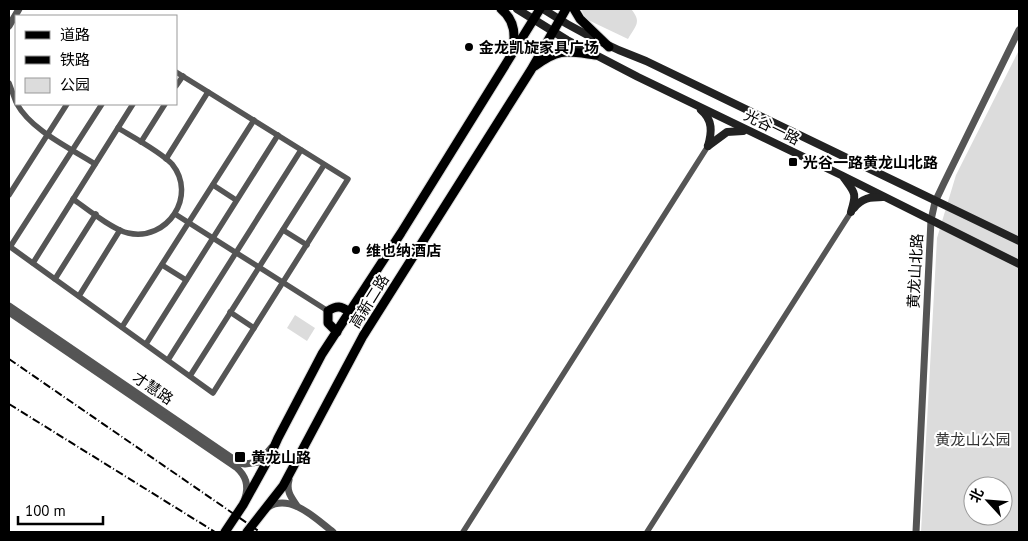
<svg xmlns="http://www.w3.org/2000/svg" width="1028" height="541" viewBox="0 0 1028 541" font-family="'PT Sans','Noto Sans SC',sans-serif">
	<rect width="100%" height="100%" fill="#fff"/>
	<g fill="#dcdcdc" fill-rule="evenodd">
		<path d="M 581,9 L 631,9 C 642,22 636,25 628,39 L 586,19 Z"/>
		<path d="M 1019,50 L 1019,532 L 921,532 L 937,238 L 956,175 ZM 973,486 L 1003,486 L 1003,516 L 973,516 Z"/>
		<polygon points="295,315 315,328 307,341 287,328"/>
	</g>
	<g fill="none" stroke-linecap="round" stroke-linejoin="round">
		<defs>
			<g id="primary">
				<path d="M 501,9 C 515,20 516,36 512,52"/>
				<polyline points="574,9 580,19 609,47"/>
				<path d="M 535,66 C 559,48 566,51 595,55"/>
				<path d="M 337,332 L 328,323 L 328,311 C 337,305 341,306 350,312"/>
				<polyline points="225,532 243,505 269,458 278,438 322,354 401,233 540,9"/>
				<polyline points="247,532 283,486 363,336 531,70 566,9"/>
			</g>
		</defs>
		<use href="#primary" stroke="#dbdbdb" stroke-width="11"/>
		<g stroke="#555" stroke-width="5.5">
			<polyline points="9,83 16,102"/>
			<polyline points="176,86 183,76"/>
			<path d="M 17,104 C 31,130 70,148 95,164"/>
			<polyline points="141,142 165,104"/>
			<polyline points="166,159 208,92"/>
			<polyline points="213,185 236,200"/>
			<polyline points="9,195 67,104"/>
			<path d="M 73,199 C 87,209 113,230 128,233 C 167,242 198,196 172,164 C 161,152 133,137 118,128"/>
			<polyline points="175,214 328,311"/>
			<polyline points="283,230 307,245"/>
			<polyline points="9,246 213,393 348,179 176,72"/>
			<polyline points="10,247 102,104"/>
			<polyline points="33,263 133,104"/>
			<polyline points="162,265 186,280"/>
			<polyline points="55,279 96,214"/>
			<polyline points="79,296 120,230"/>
			<polyline points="230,312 254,328"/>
			<polyline points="122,327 254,120"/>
			<polyline points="146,344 278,135"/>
			<polyline points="168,360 301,150"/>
			<polyline points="190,376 324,165"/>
			<polyline points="463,532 708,146"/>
			<polyline points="647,532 851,212"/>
		</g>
		<g stroke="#555" stroke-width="7">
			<polyline points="9,26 19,9"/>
			<polyline points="9,306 239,463 245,464 259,462 271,448"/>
			<path d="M 9,312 L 236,467 C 246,476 249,485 245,498"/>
			<path d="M 289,480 C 286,491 291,497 297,506"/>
			<path d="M 268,507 C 291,493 316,519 333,532"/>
			<polyline points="916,532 931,220 935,202 944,183 1019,30"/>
		</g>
		<g stroke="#222" stroke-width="8">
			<polyline points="517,9 567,40 638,77 843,176 1019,264"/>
			<path d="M 543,9 C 576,31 608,47 646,61 L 1019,241"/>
			<path d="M 701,110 C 713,120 712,132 708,146"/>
			<polyline points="708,146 727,132 743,131"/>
			<path d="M 844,178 C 855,193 857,193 851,212"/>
			<path d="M 854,208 C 862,198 870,197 883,197"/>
		</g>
		<use href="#primary" stroke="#000" stroke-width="9"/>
		<g stroke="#000" stroke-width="2" stroke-dasharray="8 2.5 1 2.5" stroke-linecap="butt">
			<polyline points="9,359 260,532"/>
			<polyline points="9,404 215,532"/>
		</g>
	</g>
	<g fill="#000" stroke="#fff" stroke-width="2">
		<circle cx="469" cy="47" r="5"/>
		<rect x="788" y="157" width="10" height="10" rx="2.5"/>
		<circle cx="356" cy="250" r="5"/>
		<rect x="234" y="451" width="12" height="12" rx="2.5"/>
	</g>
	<g text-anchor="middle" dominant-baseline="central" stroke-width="4" stroke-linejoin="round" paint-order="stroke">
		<g font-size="15" font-weight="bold" fill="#000" stroke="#fff" text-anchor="start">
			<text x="479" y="47">金龙凯旋家具广场</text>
			<text x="803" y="162">光谷一路黄龙山北路</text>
			<text x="366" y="250">维也纳酒店</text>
			<text x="251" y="457">黄龙山路</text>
		</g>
		<g font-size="15" fill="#000" stroke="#fff">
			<text transform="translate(772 127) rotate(26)">光谷一路</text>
			<text transform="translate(915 271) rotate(-87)">黄龙山北路</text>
			<text transform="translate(369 301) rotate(-58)">高新二路</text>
			<text transform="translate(153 388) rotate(34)">才慧路</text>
		</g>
		<g font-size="15" fill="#333" stroke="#fff">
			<text x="973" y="439">黄龙山公园</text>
		</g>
	</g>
	<rect width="1028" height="541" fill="none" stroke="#000000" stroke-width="20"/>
	<rect x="15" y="15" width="162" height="90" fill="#ffffff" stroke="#999999"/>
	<rect x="25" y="31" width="25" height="8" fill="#000000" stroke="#999999"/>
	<text x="60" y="40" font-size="15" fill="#000000">道路</text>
	<rect x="25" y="56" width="25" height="8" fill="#000000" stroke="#999999"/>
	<text x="60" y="65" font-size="15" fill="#000000">铁路</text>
	<rect x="25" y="78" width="25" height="15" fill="#dcdcdc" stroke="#999999"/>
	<text x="60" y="90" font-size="15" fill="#000000">公园</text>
	<g transform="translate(988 501) rotate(296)"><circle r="24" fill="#ffffff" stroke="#999999"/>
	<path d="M0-4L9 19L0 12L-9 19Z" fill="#000000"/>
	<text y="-8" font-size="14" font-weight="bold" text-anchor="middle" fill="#000000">北</text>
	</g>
	<path d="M18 516v8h85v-8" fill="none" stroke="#000000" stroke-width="2.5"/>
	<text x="25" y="516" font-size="15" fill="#000000" stroke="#ffffff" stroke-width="4" paint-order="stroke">100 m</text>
</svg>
